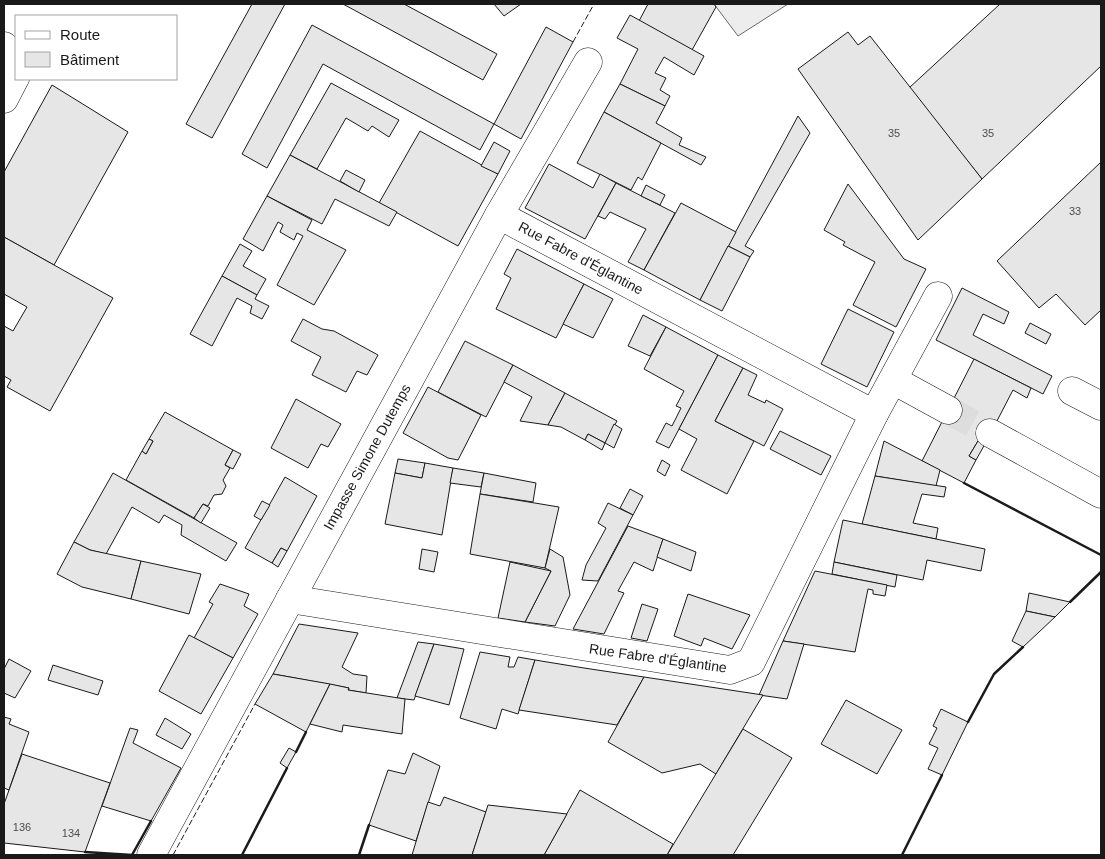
<svg xmlns="http://www.w3.org/2000/svg" width="1105" height="859" viewBox="0 0 1105 859" font-family="Arial,sans-serif">
	<rect width="100%" height="100%" fill="#fff"/>
	<polygon fill="#ededed" stroke="#6a6a6a" points="714,4 788,4 738,36"/>
	<g fill="#e6e6e6" stroke="#1a1a1a">
		<polygon points="252,4 285,4 212,138 186,124"/>
		<polygon points="343,4 404,4 497,54 483,80"/>
		<polygon points="494,4 521,4 504,16"/>
		<polygon points="648,4 714,4 716,7 692,50 639,21"/>
		<polygon points="1000,4 1101,4 1101,66 982,179 909,88"/>
		<polygon points="630,15 704,56 694,75 664,57 655,73 666,78 660,90 670,96 665,106 620,84 638,49 617,38"/>
		<polygon points="312,25 494,124 480,150 323,64 267,168 242,154"/>
		<polygon points="546,27 573,42 521,139 494,124"/>
		<polygon points="848,32 858,45 870,36 982,179 918,240 798,69"/>
		<polygon points="331,83 399,120 389,137 372,126 368,131 346,118 317,169 290,155"/>
		<polygon points="620,84 665,106 656,123 682,138 679,145 706,157 701,165 604,112"/>
		<polygon points="52,85 128,132 54,265 4,237 4,172"/>
		<polygon points="604,112 661,143 642,180 638,177 631,190 577,163"/>
		<polygon points="798,116 810,133 745,246 754,251 750,257 728,246"/>
		<polygon points="420,131 498,174 458,246 379,203"/>
		<polygon points="494,142 510,151 498,174 481,166"/>
		<polygon points="290,155 397,212 389,226 335,199 322,224 267,196"/>
		<polygon points="1101,162 1101,310 1085,325 1056,294 1039,308 997,261"/>
		<polygon points="549,164 593,188 600,174 616,183 585,239 525,208"/>
		<polygon points="346,170 365,180 359,192 340,181"/>
		<polygon points="616,183 675,213 644,270 628,262 646,229 610,212 605,219 598,216"/>
		<polygon points="848,184 904,259 926,269 896,327 853,305 875,262 843,245 845,242 824,230"/>
		<polygon points="646,185 665,195 660,205 641,196"/>
		<polygon points="267,196 312,220 307,230 346,250 314,305 277,285 303,236 297,233 294,240 280,232 283,225 278,222 263,251 243,239"/>
		<polygon points="681,203 736,232 700,300 644,270"/>
		<polygon points="4,237 113,298 50,411 7,387 11,380 4,376 4,326 13,331 27,307 4,294"/>
		<polygon points="240,244 252,251 243,266 266,279 257,295 222,276"/>
		<polygon points="728,246 750,257 722,311 700,300"/>
		<polygon points="517,249 584,284 556,338 496,309 511,278 504,274"/>
		<polygon points="222,276 257,295 255,299 269,306 262,319 250,313 252,306 237,298 212,346 190,334"/>
		<polygon points="584,284 613,299 593,338 563,324"/>
		<polygon points="962,288 1009,312 1004,324 983,314 973,335 1052,376 1043,394 936,340"/>
		<polygon points="848,309 894,332 867,387 821,364"/>
		<polygon points="643,315 666,327 650,356 628,346"/>
		<polygon points="303,319 322,329 334,331 378,355 367,375 357,371 346,392 312,375 321,357 291,341"/>
		<polygon points="1030,323 1051,334 1046,344 1025,333"/>
		<polygon points="666,327 718,355 669,448 656,442 666,423 672,426 681,408 676,406 684,391 644,369"/>
		<polygon points="465,341 513,365 486,417 438,392"/>
		<polygon points="718,355 743,368 715,421 754,441 727,494 681,470 697,439 679,429"/>
		<polygon points="974,359 1031,388 1027,398 1013,390 985,444 978,441 969,456 976,460 964,483 922,461"/>
		<polygon points="513,365 565,393 548,425 520,421 532,397 504,382"/>
		<polygon points="743,368 757,375 748,395 765,403 766,400 783,409 764,446 715,421"/>
		<polygon points="428,387 481,415 458,460 448,458 403,433"/>
		<polygon points="565,393 617,421 605,443 588,434 585,440 561,427 548,425"/>
		<polygon points="296,399 341,424 328,447 321,444 308,468 271,448"/>
		<polygon points="165,412 233,450 225,465 230,468 223,480 226,486 222,494 214,495 208,506 203,504 194,518 126,480 142,451 146,454 153,441 149,439"/>
		<polygon points="614,424 622,429 614,448 605,443"/>
		<polygon points="780,431 831,456 821,475 770,449"/>
		<polygon points="588,434 605,443 602,450 585,440"/>
		<polygon points="149,439 153,441 146,454 142,451"/>
		<polygon points="884,441 940,470 936,486 875,476"/>
		<polygon points="978,441 985,444 976,460 969,456"/>
		<polygon points="233,450 241,454 233,469 225,465"/>
		<polygon points="398,459 425,463 422,478 395,473"/>
		<polygon points="662,460 670,465 665,476 657,471"/>
		<polygon points="425,463 453,468 442,535 385,524 395,473 422,478"/>
		<polygon points="453,468 484,473 481,487 450,483"/>
		<polygon points="113,473 237,543 226,561 181,535 182,525 164,515 159,523 132,507 106,554 90,550 74,542"/>
		<polygon points="484,473 536,483 533,502 480,494"/>
		<polygon points="875,476 946,487 944,497 922,494 913,523 938,528 936,539 862,524"/>
		<polygon points="285,477 317,496 287,551 281,548 272,563 245,548"/>
		<polygon points="630,489 643,496 633,515 620,508"/>
		<polygon points="480,494 559,507 545,568 470,554"/>
		<polygon points="262,501 270,505 261,520 254,516"/>
		<polygon points="608,503 633,515 598,581 582,580 586,565 606,528 598,523"/>
		<polygon points="203,504 210,508 201,523 194,518"/>
		<polygon points="843,520 985,549 981,571 927,560 923,580 834,562"/>
		<polygon points="628,526 663,539 653,571 634,562 618,591 624,593 604,634 573,629"/>
		<polygon points="663,539 696,552 691,571 657,557"/>
		<polygon points="74,542 90,550 141,561 131,599 82,587 57,574"/>
		<polygon points="281,548 287,551 278,567 272,563"/>
		<polygon points="422,549 438,552 434,572 419,569"/>
		<polygon points="550,549 563,557 570,595 555,626 525,622 551,571 545,568"/>
		<polygon points="141,561 201,574 189,614 131,599"/>
		<polygon points="510,562 551,571 525,622 498,618"/>
		<polygon points="834,562 897,575 895,587 832,574"/>
		<polygon points="815,571 887,585 885,596 873,594 873,590 868,589 855,652 783,641"/>
		<polygon points="220,584 249,594 244,606 258,614 233,658 194,638 213,604 209,602"/>
		<polygon points="1029,593 1070,602 1055,617 1026,611"/>
		<polygon points="688,594 750,615 732,649 704,638 701,646 674,636"/>
		<polygon points="642,604 658,609 647,641 631,638"/>
		<polygon points="1026,611 1055,617 1023,647 1012,641"/>
		<polygon points="299,624 358,633 342,667 353,674 367,676 366,693 348,690 349,688 273,674"/>
		<polygon points="189,635 233,658 201,714 159,691"/>
		<polygon points="783,641 804,644 787,699 759,695"/>
		<polygon points="418,642 434,644 414,700 397,698"/>
		<polygon points="434,644 464,649 449,705 415,696"/>
		<polygon points="480,652 510,657 508,667 514,667 518,657 535,660 518,714 502,709 496,729 460,718"/>
		<polygon points="9,659 31,671 15,698 4,693 4,669"/>
		<polygon points="535,660 584,668 644,677 617,725 519,710"/>
		<polygon points="53,665 103,681 98,695 48,680"/>
		<polygon points="273,674 330,684 306,732 255,704"/>
		<polygon points="644,677 763,695 716,774 700,764 662,773 608,742"/>
		<polygon points="330,684 349,688 348,690 405,699 402,734 343,725 342,732 310,724"/>
		<polygon points="846,700 902,730 877,774 821,744"/>
		<polygon points="941,709 968,722 942,775 928,769 938,748 929,744 937,728 933,726"/>
		<polygon points="4,717 11,719 9,724 29,732 9,790 4,788"/>
		<polygon points="165,718 191,734 182,749 156,735"/>
		<polygon points="130,728 138,730 133,743 181,768 151,821 102,806"/>
		<polygon points="743,729 792,758 733,855 667,855"/>
		<polygon points="289,748 296,752 287,768 280,763"/>
		<polygon points="413,753 440,766 416,841 369,825 388,770 405,774"/>
		<polygon points="22,754 110,783 85,852 4,843 4,804"/>
		<polygon points="580,790 673,844 667,855 544,855"/>
		<polygon points="444,797 486,812 472,855 412,855 428,802 440,806"/>
		<polygon points="488,805 567,814 544,855 472,855"/>
	</g>
	<g fill="none" stroke-linecap="round" stroke-linejoin="round">
		<polyline stroke="#ddd" stroke-width="28" stroke-dasharray="28 14" stroke-linecap="butt" points="948,410 990,433"/>
		<defs>
			<g id="minor">
				<polyline points="4,46 11,56 16,76 4,99"/>
				<polyline points="893,380 948,410"/>
				<polyline points="1072,391 1101,406"/>
				<polyline points="874,414 938,296"/>
				<polyline points="990,433 1101,494"/>
				<polyline points="290,599 730,670 751,662 874,414 499,215"/>
				<polyline points="151,855 499,215 588,62"/>
			</g>
		</defs>
		<use href="#minor" stroke="#1a1a1a" stroke-width="29"/>
		<use href="#minor" stroke="#fff" stroke-width="28"/>
		<g stroke="#1a1a1a" stroke-width="1" stroke-dasharray="6 2.5" stroke-linecap="butt">
			<polyline points="573,42 594,4"/>
			<polyline points="173,855 255,704"/>
		</g>
		<g stroke="#1a1a1a" stroke-width="2.5">
			<polyline points="964,483 1101,555"/>
			<polyline points="1070,602 1101,572"/>
			<polyline points="968,722 994,674 1023,647"/>
			<polyline points="296,752 306,732"/>
			<polyline points="85,852 132,855 151,821"/>
			<polyline points="242,855 287,768"/>
			<polyline points="359,855 369,825"/>
			<polyline points="902,855 942,775"/>
		</g>
	</g>
	<g text-anchor="middle" dominant-baseline="central" stroke-width="4" stroke-linejoin="round" paint-order="stroke">
		<g font-size="11" fill="#4d4d4d">
			<text x="894" y="133">35</text>
			<text x="988" y="133">35</text>
			<text x="1075" y="211">33</text>
			<text x="22" y="827">136</text>
			<text x="71" y="833">134</text>
		</g>
		<g font-size="14" fill="#1a1a1a" stroke="#fff">
			<text transform="translate(581 258) rotate(28)">Rue Fabre d'Églantine</text>
			<text transform="translate(367 457) rotate(-61)">Impasse Simone Dutemps</text>
			<text transform="translate(658 658) rotate(8)">Rue Fabre d'Églantine</text>
		</g>
	</g>
	<rect width="1105" height="859" fill="none" stroke="#1a1a1a" stroke-width="10"/>
	<rect x="15" y="15" width="162" height="65" fill="#ffffff" stroke="#a3a3a3"/>
	<rect x="25" y="31" width="25" height="8" fill="#ffffff" stroke="#a3a3a3"/>
	<text x="60" y="40" font-size="15" fill="#1a1a1a">Route</text>
	<rect x="25" y="52" width="25" height="15" fill="#e6e6e6" stroke="#a3a3a3"/>
	<text x="60" y="65" font-size="15" fill="#1a1a1a">Bâtiment</text>
</svg>
